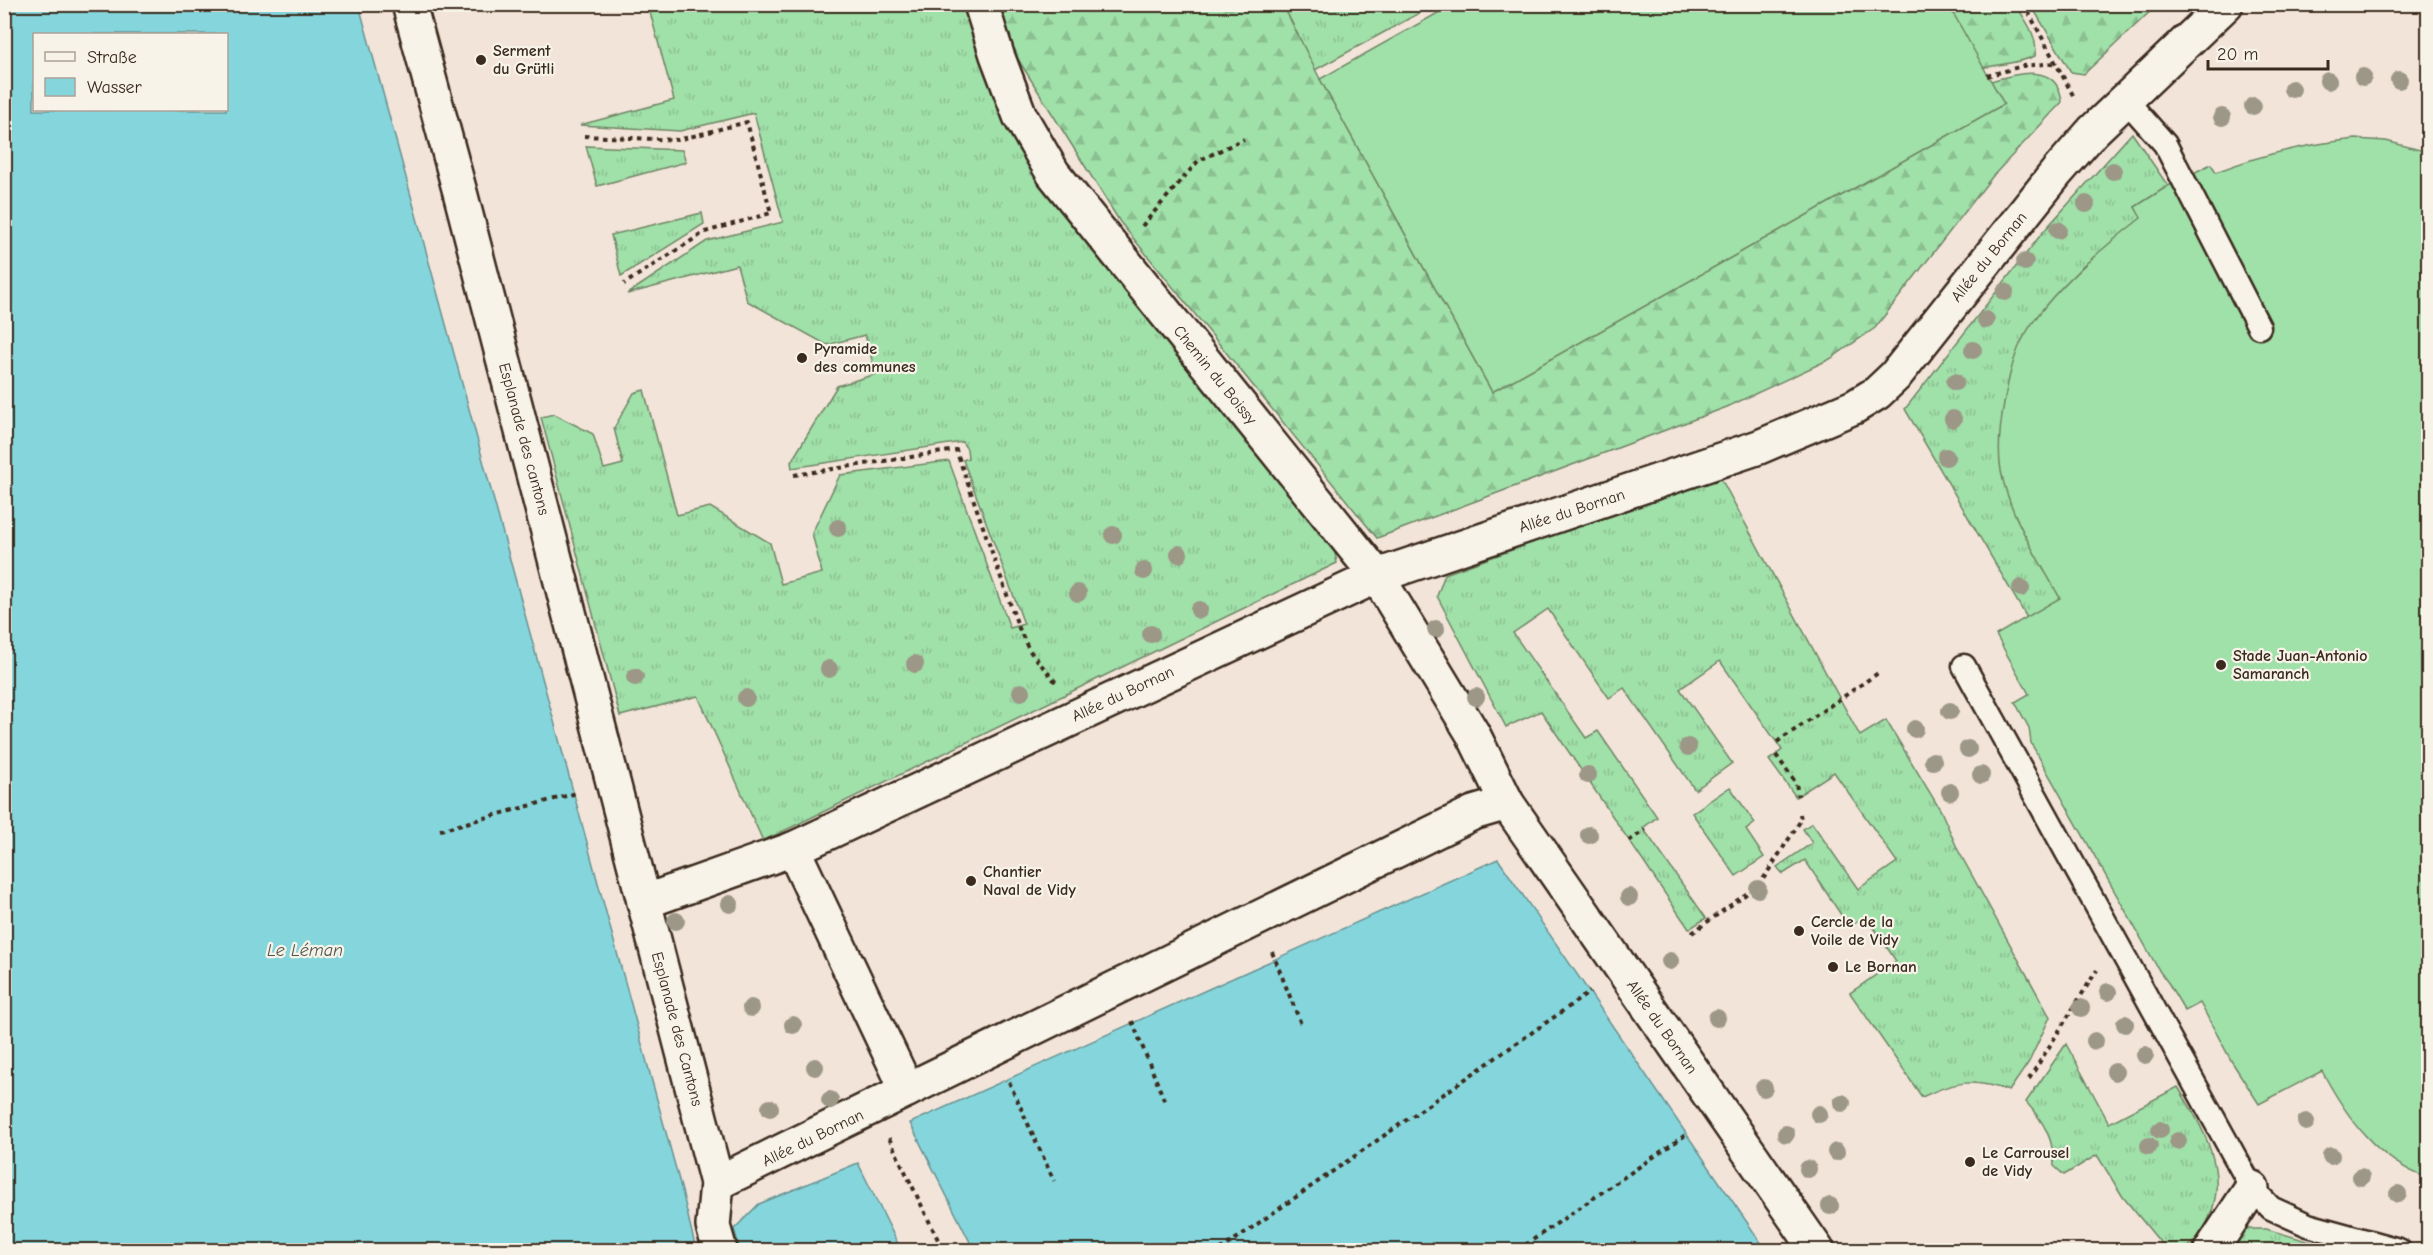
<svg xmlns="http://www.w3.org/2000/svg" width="2433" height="1255" viewBox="0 0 2433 1255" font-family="'Comic Neue',sans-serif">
	<defs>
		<pattern id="grass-tufts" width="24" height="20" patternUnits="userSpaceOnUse" patternTransform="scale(1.5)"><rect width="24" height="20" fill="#a0e0a9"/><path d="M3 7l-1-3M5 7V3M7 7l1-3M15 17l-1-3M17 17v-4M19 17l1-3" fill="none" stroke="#8bc091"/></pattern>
		<pattern id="forest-firs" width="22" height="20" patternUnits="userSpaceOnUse" patternTransform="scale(1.5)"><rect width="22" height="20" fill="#a0e0a9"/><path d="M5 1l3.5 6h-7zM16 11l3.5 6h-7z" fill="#8bc091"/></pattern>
	</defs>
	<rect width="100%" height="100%" fill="#f3e4da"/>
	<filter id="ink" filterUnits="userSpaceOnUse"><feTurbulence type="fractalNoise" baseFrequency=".0167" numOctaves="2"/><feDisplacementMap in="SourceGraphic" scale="12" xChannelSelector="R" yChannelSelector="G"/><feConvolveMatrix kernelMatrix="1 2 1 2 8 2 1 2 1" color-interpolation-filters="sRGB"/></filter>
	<g filter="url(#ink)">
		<g fill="url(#grass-tufts)" stroke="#6e8564" stroke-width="1.5">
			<polygon points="648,5 967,5 1000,106 1332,538 1337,563 763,841 698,696 620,716 541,417 554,414 593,434 604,469 623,464 614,428 634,393 644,390 677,515 710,507 770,543 781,584 822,573 812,533 840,475 949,461 1010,628 1024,624 963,460 968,458 967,449 962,442 792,468 791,462 837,386 876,374 865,335 827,345 747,301 737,265 627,294 707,241 783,222 754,113 680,131 580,125 674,100"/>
			<polygon points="1283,5 1434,5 1315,70"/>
			<polygon points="2132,133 2168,186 2135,207 2142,218 2079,270 2050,302 2022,341 2016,517 2061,599 2027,618 1905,409 2043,232"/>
			<polygon points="586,146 682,150 686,162 597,186"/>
			<polygon points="702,213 704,224 621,276 611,235"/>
			<path d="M 1718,473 L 1860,736 L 1886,720 L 1941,811 L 1958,850 L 2050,1017 L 2029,1062 L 2009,1091 C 1974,1078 1955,1081 1922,1097 L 1850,993 L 1896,961 L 1866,916 L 1849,927 L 1805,860 L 1783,874 L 1777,867 L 1812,843 L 1803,829 L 1812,823 L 1858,889 L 1897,862 L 1834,772 L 1796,797 L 1769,760 L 1782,750 L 1720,661 L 1680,689 L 1732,763 L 1695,790 L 1624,688 L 1609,698 L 1548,609 L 1513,633 L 1586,738 L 1598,731 L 1657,817 L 1643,828 L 1706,918 L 1689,929 L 1541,711 L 1506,727 L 1437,596 L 1445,574 L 1612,514 Z"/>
			<polygon points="1730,787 1755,823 1746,830 1764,857 1736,876 1692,813"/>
			<path d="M 2066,1044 L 2109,1123 L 2178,1087 C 2202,1126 2230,1172 2209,1218 C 2201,1236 2200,1239 2184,1250 L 2165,1248 L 2123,1197 L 2097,1155 L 2064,1175 L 2054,1166 C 2054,1139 2044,1122 2026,1102 Z"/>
			<polygon points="2250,1229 2266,1229 2338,1250 2226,1250 2238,1233"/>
		</g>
		<g fill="url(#forest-firs)" stroke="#6e8564" stroke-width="1.5">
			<path d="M 996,5 L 1283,5 L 1320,79 L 1492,392 L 2004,104 L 1991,81 C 2019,73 2058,62 2062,102 L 1992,177 L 1875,328 L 1830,359 L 1727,407 L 1377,538 L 1120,222 L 1001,32 Z"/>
			<path d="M 1948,5 L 2016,5 C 2025,20 2039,37 2035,56 C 2021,63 1999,64 1983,68 Z"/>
			<polygon points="2031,5 2157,5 2084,74 2071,72"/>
		</g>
		<g fill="#a0e0a9" stroke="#6e8564" stroke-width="1.5">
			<polygon points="1948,4 2004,104 1492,392 1320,79 1452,5"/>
			<path d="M 2356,139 L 2386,141 L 2428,152 L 2428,1178 C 2377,1161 2346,1116 2322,1071 L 2259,1104 L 2232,1062 L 2200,1003 L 2185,1011 L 2169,984 L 2160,972 L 2031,743 L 2029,728 L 2015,702 L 2029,694 L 1996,635 L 2060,598 C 2038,558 2010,517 2001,471 C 1997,448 2000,425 2004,403 C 2008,382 2012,361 2021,342 C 2045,295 2100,250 2141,218 L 2135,207 L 2168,186 L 2211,164 L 2216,172 C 2262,154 2307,144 2356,139 Z"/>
		</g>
		<g fill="#85d6dc" stroke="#679190" stroke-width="1.5" fill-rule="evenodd">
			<path d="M 5,4 L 359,5 L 683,1195 L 696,1250 L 5,1250 ZM 34,34 L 226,34 L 226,110 L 34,110 Z"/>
			<polygon points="1498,859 1766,1250 974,1250 910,1123"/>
			<polygon points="858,1163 901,1250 740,1250 734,1229 759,1204"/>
		</g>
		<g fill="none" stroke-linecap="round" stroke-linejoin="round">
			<defs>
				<g id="lane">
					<polyline points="2125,99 2165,144 2259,327"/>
					<polyline points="1964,666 2252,1188 2271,1208 2308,1225 2399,1250"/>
				</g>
				<g id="street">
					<polyline points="409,4 461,196 717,1183 713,1226 720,1250"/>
					<polyline points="981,4 997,55 1020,116 1053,173 1377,576 1473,734 1507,803 1817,1250"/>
					<polyline points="793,849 907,1090"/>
					<polyline points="644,902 793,849 1377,576 1759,447 1854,407 1877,393 1895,376 2057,172 2093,131 2226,4"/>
					<polyline points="717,1183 1473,813 1507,803"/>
					<polyline points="2211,1250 2252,1188"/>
				</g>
			</defs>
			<use href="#lane" stroke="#3b2a1e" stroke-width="27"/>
			<use href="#street" stroke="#3b2a1e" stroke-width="38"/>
			<g stroke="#3b2a1e" stroke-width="4" stroke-dasharray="4.5 4.5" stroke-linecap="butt">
				<polyline points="2024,4 2074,97"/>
				<polyline points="1987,76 2022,66 2056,63"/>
				<polyline points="584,136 678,140 747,122 771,213 705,232 624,284"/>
				<polyline points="1142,226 1198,161 1244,139"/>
				<polyline points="794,475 956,450 1018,626 1029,650 1058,685"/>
				<polyline points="1777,742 1881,671"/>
				<polyline points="1776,755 1796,783 1798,796"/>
				<polyline points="440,830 577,793"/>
				<polyline points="1629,841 1645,830"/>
				<polyline points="1692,933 1760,884 1801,820 1800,814"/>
				<polyline points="1272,952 1301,1024"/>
				<polyline points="1132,1021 1165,1102"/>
				<polyline points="2029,1079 2097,970"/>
				<polyline points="1009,1082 1054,1181"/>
				<polyline points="889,1138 943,1250"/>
				<polyline points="1220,1250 1590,992"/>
				<polyline points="1518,1250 1687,1134"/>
			</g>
			<use href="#lane" stroke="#f7f3e8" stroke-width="22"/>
			<use href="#street" stroke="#f7f3e8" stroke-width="33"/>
		</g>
		<g fill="#9c9786">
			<circle cx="2363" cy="77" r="9"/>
			<circle cx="2399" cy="80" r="9"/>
			<circle cx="2328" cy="81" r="9"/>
			<circle cx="2292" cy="89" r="9"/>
			<circle cx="2253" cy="106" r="9"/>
			<circle cx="2222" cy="117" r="9"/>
			<circle cx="2113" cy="171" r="9"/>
			<circle cx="2086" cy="204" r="9"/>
			<circle cx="2058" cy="230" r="9"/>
			<circle cx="2025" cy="262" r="9"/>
			<circle cx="2005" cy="292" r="9"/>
			<circle cx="1986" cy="320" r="9"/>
			<circle cx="1973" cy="350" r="9"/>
			<circle cx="1955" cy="382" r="9"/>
			<circle cx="1953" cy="419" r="9"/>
			<circle cx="1946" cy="457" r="9"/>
			<circle cx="838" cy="528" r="9"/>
			<circle cx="1113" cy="535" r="9"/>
			<circle cx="1179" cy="554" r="9"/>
			<circle cx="1144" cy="571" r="9"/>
			<circle cx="2021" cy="588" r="9"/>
			<circle cx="1078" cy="593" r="9"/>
			<circle cx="1199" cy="610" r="9"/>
			<circle cx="1436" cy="629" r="9"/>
			<circle cx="1151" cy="634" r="9"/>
			<circle cx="915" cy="664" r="9"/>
			<circle cx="829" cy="669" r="9"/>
			<circle cx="635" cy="677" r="9"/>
			<circle cx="1021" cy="692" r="9"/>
			<circle cx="1476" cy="697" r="9"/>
			<circle cx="746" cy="698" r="9"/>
			<circle cx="1950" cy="711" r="9"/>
			<circle cx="1915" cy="729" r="9"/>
			<circle cx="1688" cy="747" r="9"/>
			<circle cx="1968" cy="749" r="9"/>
			<circle cx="1933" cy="761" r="9"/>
			<circle cx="1588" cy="775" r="9"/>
			<circle cx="1981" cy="775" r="9"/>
			<circle cx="1950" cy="792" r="9"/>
			<circle cx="1589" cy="835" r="9"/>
			<circle cx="1758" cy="889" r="9"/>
			<circle cx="1629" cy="897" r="9"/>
			<circle cx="730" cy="904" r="9"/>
			<circle cx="676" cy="921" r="9"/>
			<circle cx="1670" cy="961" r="9"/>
			<circle cx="2108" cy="992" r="9"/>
			<circle cx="751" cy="1008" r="9"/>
			<circle cx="2081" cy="1008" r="9"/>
			<circle cx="1717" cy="1018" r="9"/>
			<circle cx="2125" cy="1024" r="9"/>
			<circle cx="793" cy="1025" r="9"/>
			<circle cx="2095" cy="1041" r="9"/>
			<circle cx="2145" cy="1055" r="9"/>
			<circle cx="815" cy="1067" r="9"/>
			<circle cx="2115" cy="1072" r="9"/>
			<circle cx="1764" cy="1088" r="9"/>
			<circle cx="830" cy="1100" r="9"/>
			<circle cx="1842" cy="1103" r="9"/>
			<circle cx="770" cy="1108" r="9"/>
			<circle cx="1819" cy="1114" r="9"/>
			<circle cx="2306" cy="1122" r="9"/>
			<circle cx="2160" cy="1130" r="9"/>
			<circle cx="1786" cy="1134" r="9"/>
			<circle cx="2178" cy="1141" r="9"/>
			<circle cx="2149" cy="1146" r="9"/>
			<circle cx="1836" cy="1152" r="9"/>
			<circle cx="2331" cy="1156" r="9"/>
			<circle cx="1808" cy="1169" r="9"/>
			<circle cx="2361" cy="1177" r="9"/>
			<circle cx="2398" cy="1194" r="9"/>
			<circle cx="1830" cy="1206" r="9"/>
		</g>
	</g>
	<g fill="#3b2a1e" stroke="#f7f3e8" stroke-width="2">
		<circle cx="481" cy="60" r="6"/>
		<circle cx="802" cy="358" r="6"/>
		<circle cx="2221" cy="665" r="6"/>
		<circle cx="971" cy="881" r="6"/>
		<circle cx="1799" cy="931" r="6"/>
		<circle cx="1833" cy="967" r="6"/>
		<circle cx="1970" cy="1162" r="6"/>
	</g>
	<g text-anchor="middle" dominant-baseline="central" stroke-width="4.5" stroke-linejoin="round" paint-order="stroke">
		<g font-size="16" font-weight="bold" fill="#3b2a1e" stroke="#f7f3e8" text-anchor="start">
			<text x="493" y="51">Serment<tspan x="493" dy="18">du Grütli</tspan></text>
			<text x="814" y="349">Pyramide<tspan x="814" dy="18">des communes</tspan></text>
			<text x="2233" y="656">Stade Juan-Antonio<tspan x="2233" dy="18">Samaranch</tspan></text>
			<text x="983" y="872">Chantier<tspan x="983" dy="18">Naval de Vidy</tspan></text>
			<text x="1811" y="922">Cercle de la<tspan x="1811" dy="18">Voile de Vidy</tspan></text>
			<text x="1845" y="967">Le Bornan</text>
			<text x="1982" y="1153">Le Carrousel<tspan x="1982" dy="18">de Vidy</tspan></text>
		</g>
		<g font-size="16" fill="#3b2a1e" stroke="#f7f3e8">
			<text transform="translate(1989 257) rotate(-51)">Allée du Bornan</text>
			<text transform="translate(1215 375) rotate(51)">Chemin du Boissy</text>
			<text transform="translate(524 439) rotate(75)">Esplanade des cantons</text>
			<text transform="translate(1572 511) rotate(-18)">Allée du Bornan</text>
			<text transform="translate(1123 694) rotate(-25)">Allée du Bornan</text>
			<text transform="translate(1662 1027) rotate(55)">Allée du Bornan</text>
			<text transform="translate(677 1029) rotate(75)">Esplanade des Cantons</text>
			<text transform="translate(813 1138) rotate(-26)">Allée du Bornan</text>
		</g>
		<g font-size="18" font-style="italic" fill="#4e554e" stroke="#f7f3e8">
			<text x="305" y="950">Le Léman</text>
		</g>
	</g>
	<rect width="2433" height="1255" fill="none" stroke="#f7f3e8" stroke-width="24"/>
	<rect x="12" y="12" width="2409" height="1231" fill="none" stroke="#3b2a1e" stroke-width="2" filter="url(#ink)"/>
	<rect x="33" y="33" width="195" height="78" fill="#f7f3e8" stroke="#aca397" stroke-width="1.5"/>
	<rect x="45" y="52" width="30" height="9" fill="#f7f3e8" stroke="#aca397" stroke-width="1.5"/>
	<text x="87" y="63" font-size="18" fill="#3b2a1e">Straße</text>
	<rect x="45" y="78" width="30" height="18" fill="#85d6dc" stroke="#aca397" stroke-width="1.5"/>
	<text x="87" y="93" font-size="18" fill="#3b2a1e">Wasser</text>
	<path d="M2208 60v9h120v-9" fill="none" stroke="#3b2a1e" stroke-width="3"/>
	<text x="2217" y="60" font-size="18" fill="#3b2a1e" stroke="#f7f3e8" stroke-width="4.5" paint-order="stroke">20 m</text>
</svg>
